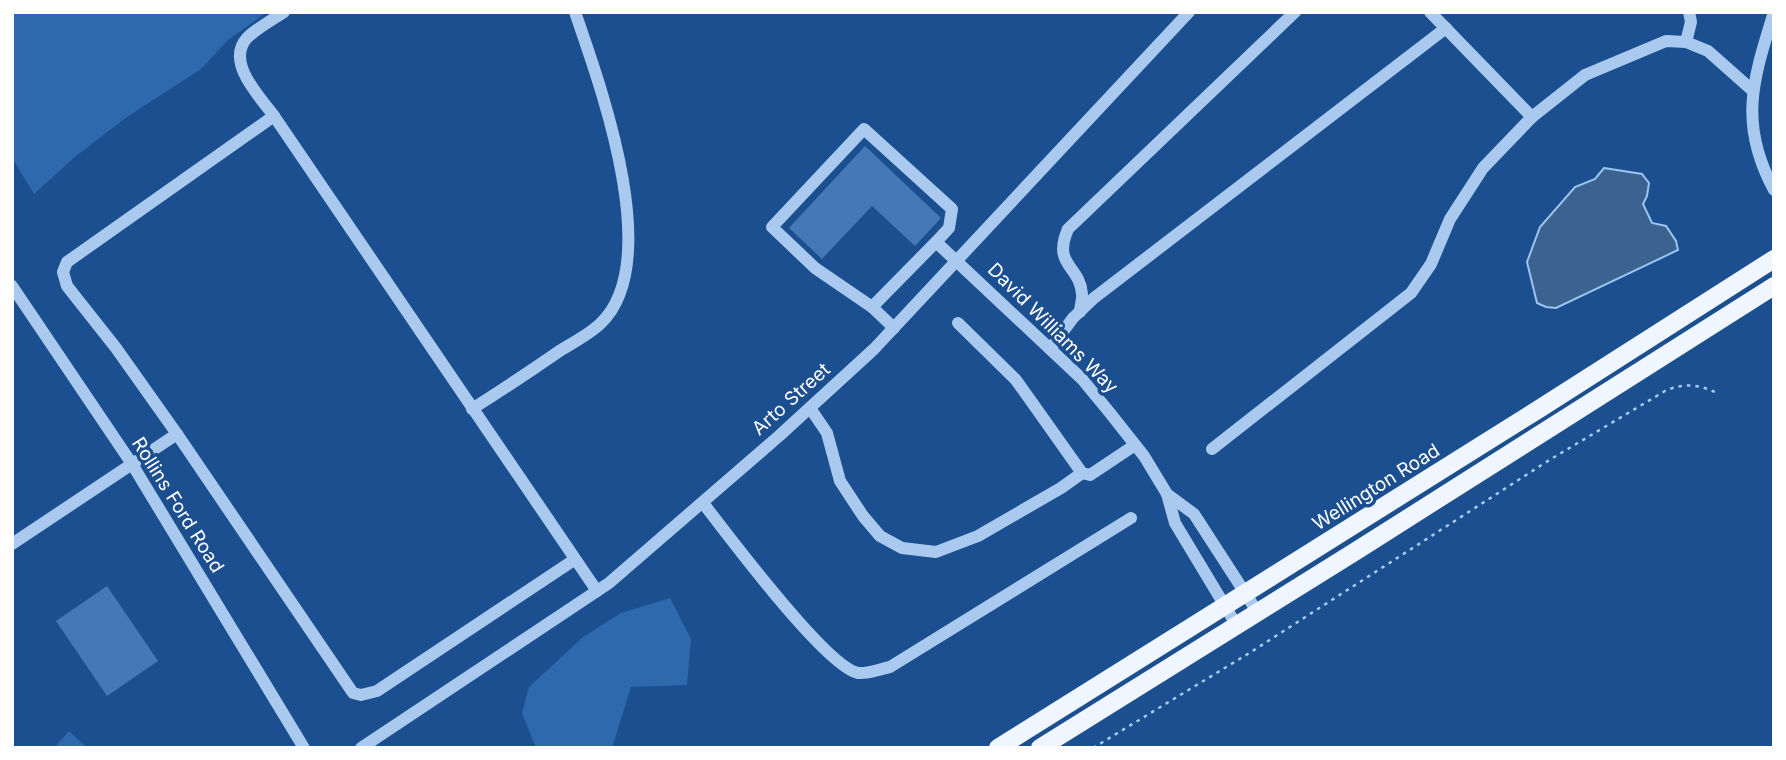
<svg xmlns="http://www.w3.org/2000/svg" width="1786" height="760" viewBox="0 0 1786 760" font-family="Inter,sans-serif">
	<rect width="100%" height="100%" fill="#1b4f8f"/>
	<g fill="#2e69ad">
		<polygon points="12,12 267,12 228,40 201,69 127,117 76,156 34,194 12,158"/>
		<polygon points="670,598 691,639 687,685 631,687 612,748 536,748 522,713 529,687 583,637 621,613"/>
		<polygon points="69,731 87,748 54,748"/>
	</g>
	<polygon fill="#3c6290" stroke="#9cc4f0" stroke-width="2" points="1604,168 1642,174 1649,183 1647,196 1643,204 1652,223 1666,226 1676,241 1678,250 1556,308 1546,307 1537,303 1527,262 1540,227 1575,187 1595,179"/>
	<g fill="#4478b7">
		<polygon points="865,146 941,218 915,246 872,206 822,259 789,228"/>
		<polygon points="107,586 158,661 107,696 56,621"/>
	</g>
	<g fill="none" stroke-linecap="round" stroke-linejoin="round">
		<path stroke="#a9c9ee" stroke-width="2.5" stroke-dasharray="3.5 5" stroke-linecap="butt" d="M 1093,748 L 1251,652 L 1551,459 L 1665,391 C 1683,383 1699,384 1717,393"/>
		<g stroke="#a9c9ee" stroke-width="12">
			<polyline points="1430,12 1532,117 1585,75 1666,41 1686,42 1708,51 1752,90"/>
			<path d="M 1774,12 C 1753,80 1738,123 1774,190"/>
			<polyline points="1686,42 1691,22 1689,12"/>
			<path d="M 274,116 C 260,97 225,62 247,38 C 257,28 272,20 284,12"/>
			<polyline points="936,242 949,228 952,209 864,129 772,227 815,268 872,307 936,242 1082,379 1110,413 1144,456 1167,494 1175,523 1237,626"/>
			<polyline points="12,286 132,464 304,748"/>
			<polyline points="872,307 894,328"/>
			<path d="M 1080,312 C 1080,306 1083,299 1082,294 C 1080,265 1052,266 1068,229 L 1295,12"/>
			<polyline points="958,323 1016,380 1082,473 1090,475 1135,445"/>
			<polyline points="1050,349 1073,318 1094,298 1446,28"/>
			<polyline points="810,408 827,433 840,481 863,516 880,536 902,548 936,552 978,536 1061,488 1082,473"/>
			<path d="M 472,409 C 502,390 532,370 561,350 C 574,342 590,334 601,323 C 665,261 600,85 575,12"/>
			<polyline points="1212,449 1411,293 1431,264 1450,219 1483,168 1532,117"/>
			<polyline points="1167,494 1194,514 1258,613"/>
			<path d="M 703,503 C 727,534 826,667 858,673 C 868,674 880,669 890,667 L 1131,518"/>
			<polyline points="12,544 177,434"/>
			<polyline points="574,560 377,691 361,695 353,693 177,434 116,348 67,286 63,272 67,262 274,116 597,591"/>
			<polyline points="361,748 609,583 779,436 874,349 1189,12"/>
		</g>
		<g stroke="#f0f6ff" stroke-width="18">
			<polyline points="998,748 1539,409 1774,259"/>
			<polyline points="1040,748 1356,551 1774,286"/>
		</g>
	</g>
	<g text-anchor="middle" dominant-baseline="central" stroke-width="7" stroke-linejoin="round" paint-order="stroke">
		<g font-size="19" fill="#fff" stroke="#1b4f8f">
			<text transform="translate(1053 328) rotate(45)">David Williams Way</text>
			<text transform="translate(791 399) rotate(-42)">Arto Street</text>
			<text transform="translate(1376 487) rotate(-32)">Wellington Road</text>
			<text transform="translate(178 505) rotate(58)">Rollins Ford Road</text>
		</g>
	</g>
	<rect width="1786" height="760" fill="none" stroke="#ffffff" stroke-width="28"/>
</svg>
